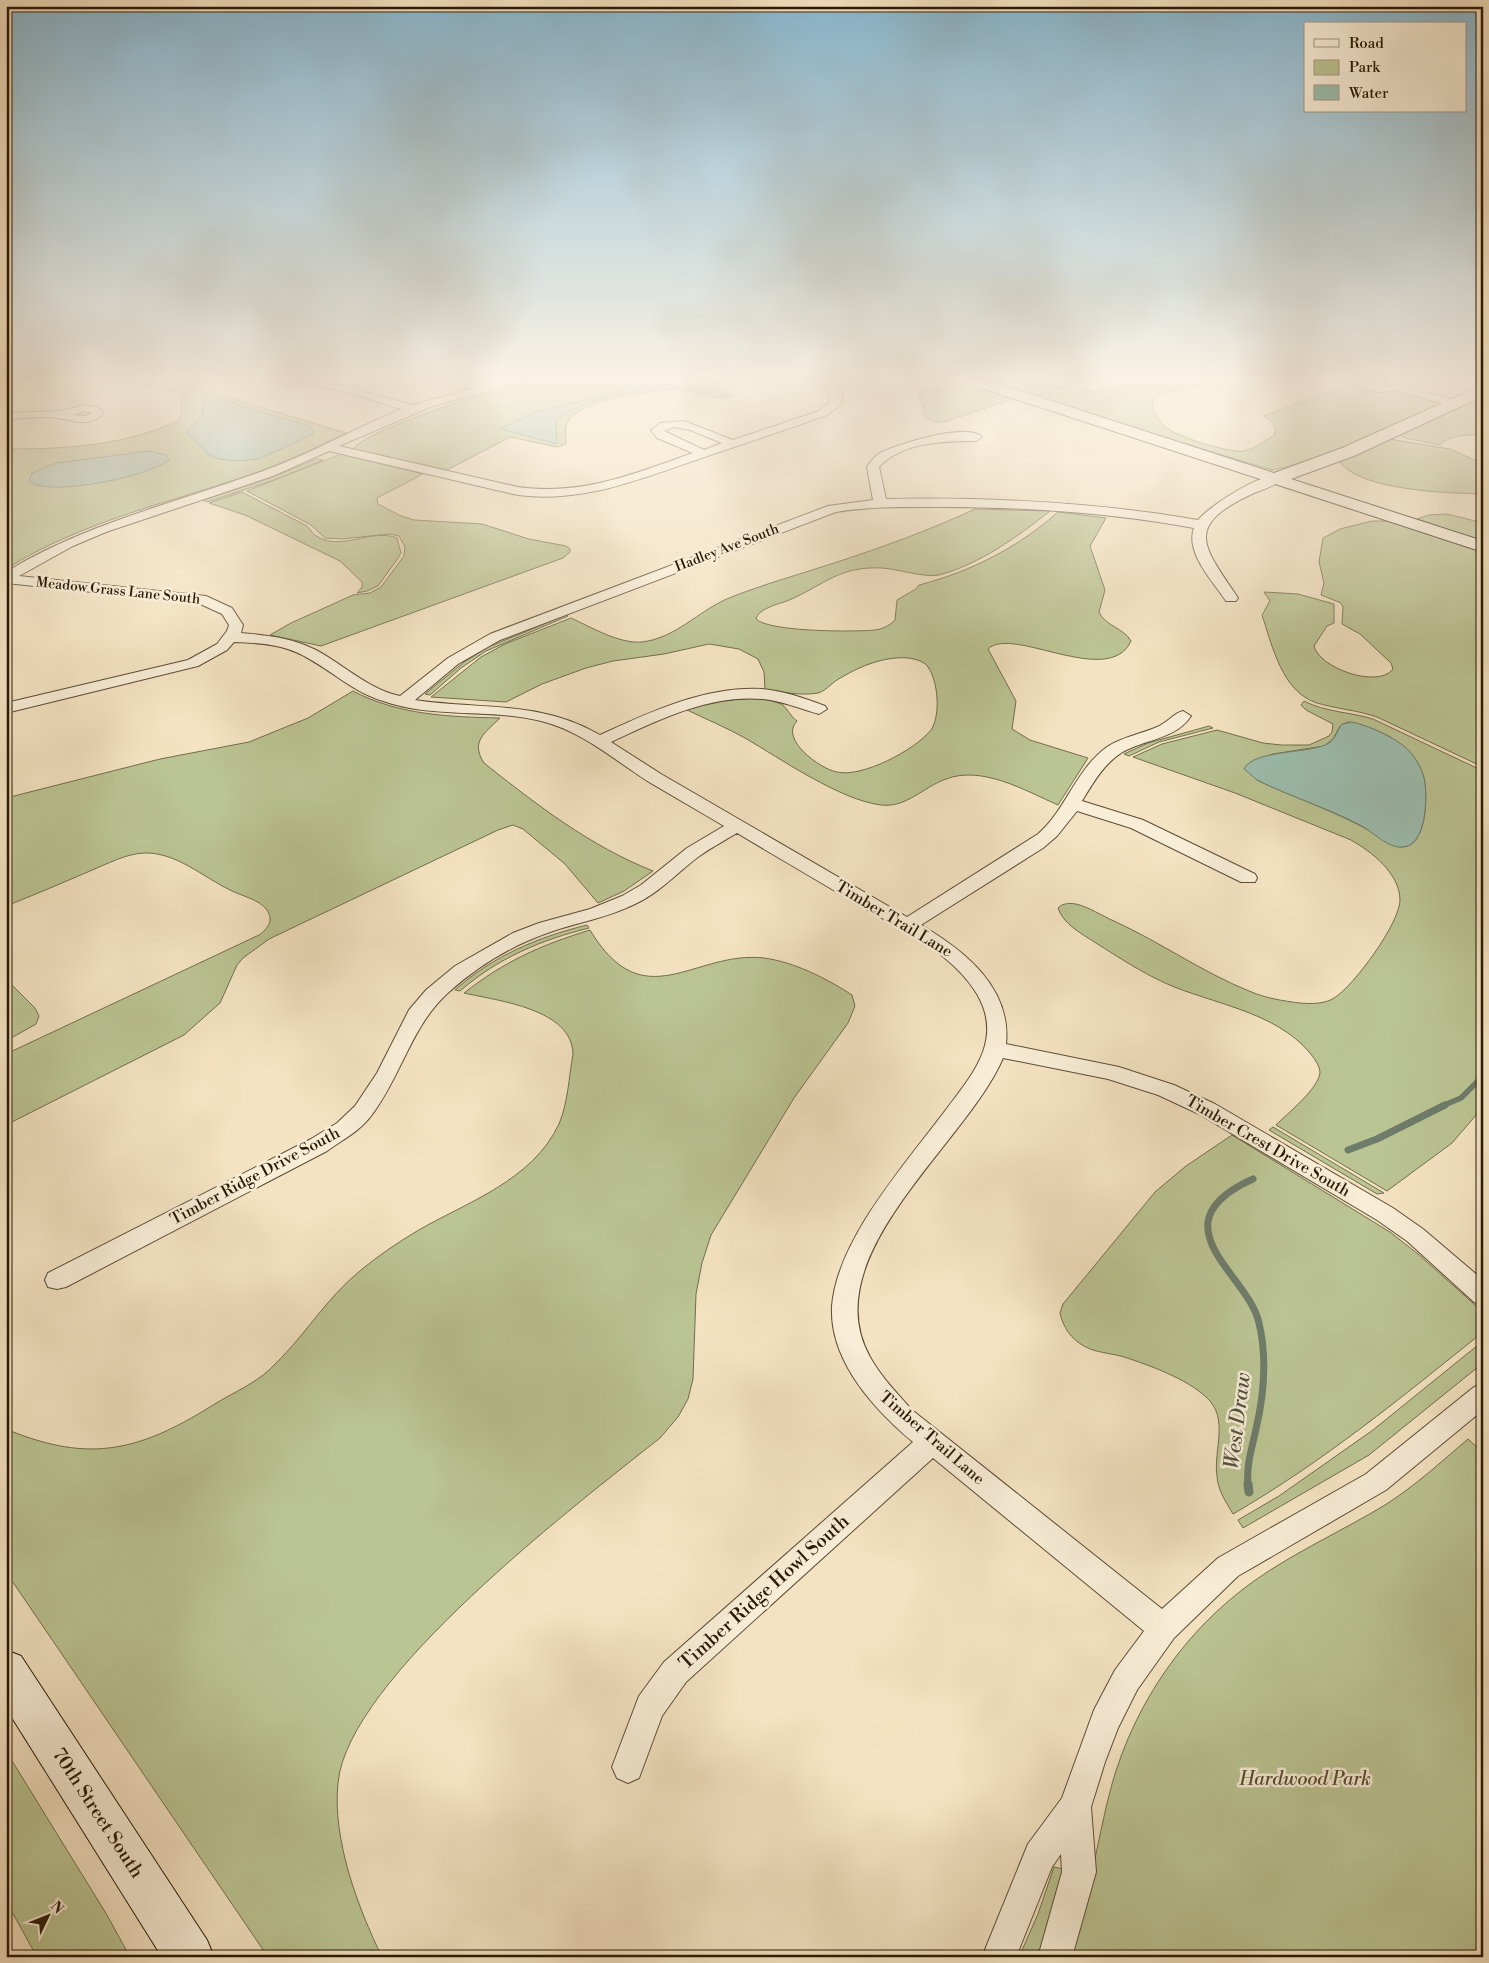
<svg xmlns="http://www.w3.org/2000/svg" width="1489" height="1963" viewBox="0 0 1489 1963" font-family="'Libre Bodoni',serif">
	<rect width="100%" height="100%" fill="#f4e3c2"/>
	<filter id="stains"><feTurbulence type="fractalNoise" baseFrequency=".004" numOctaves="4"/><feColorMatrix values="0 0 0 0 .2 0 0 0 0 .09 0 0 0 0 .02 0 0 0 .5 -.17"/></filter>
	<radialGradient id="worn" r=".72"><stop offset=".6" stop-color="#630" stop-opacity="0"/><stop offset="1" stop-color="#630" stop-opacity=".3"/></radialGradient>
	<g fill="#bbc493" stroke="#726e4c" fill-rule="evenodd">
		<path d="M 56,377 L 212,377 L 215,390 L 220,395 L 346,433 C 317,447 289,461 258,472 C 173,502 84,520 6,569 L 6,449 C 58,449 108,447 158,429 C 164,426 174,424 179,419 C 183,414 181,403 182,396 L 174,391 L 109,380 L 57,382 L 54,381 Z"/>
		<path d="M 565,377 L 698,377 L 701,381 L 733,396 C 716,400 694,391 676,390 C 654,389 579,401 568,421 C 564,427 566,437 566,444 L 557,447 L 510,437 L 447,470 L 353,449 C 362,439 378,433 389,428 C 446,403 505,388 565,377 Z"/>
		<polygon points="929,377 953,377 1016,398 944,422 936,422 926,418 919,394 923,391 952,387"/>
		<path d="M 1141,377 L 1233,377 C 1212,397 1156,380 1152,406 C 1154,412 1160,422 1164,426 C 1174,436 1229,453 1243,451 C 1252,450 1266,441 1274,435 C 1278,426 1271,420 1263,416 L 1345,386 C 1356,385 1362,388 1372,390 C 1393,393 1417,391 1436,403 C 1426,417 1292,469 1272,470 L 1185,444 L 1181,445 L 1011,390 C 1035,379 1063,390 1088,391 C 1108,391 1124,385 1141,377 Z"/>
		<path d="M 1483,396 L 1483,435 C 1469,435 1450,434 1440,445 L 1405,438 L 1399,435 Z"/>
		<path d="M 1390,439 L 1450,449 L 1483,464 L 1483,494 C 1449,493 1359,491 1339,461 Z"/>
		<polygon points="341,454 423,474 377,498 378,504 401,516 414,520 482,524 529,539 566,546 570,549 570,552 563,558 321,646 270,635 291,623 353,595 370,593 381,587 404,556 405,547 399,536 389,534 342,539 325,538 311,525 247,491"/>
		<polygon points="317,459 323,460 274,480 207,502 203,500 270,478"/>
		<path d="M 242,492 L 307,526 C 311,530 313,535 318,537 C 343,551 372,528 397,538 L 401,553 L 396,561 L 378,586 L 367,591 L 357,593 L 362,587 L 362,582 L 340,561 L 245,515 L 209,503 Z"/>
		<path d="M 975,509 L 1050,511 C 1017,537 980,564 939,575 C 925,578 898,569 882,568 C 838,566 825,585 787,601 C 778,604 758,609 756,619 C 769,632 854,632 875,630 C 883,629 890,625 895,620 L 897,600 L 916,589 L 919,585 C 970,572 1019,547 1058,512 L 1106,518 L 1090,546 L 1105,590 L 1099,612 C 1105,626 1124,628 1131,641 C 1109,689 1012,625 988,649 L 1016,701 L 1012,729 L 1030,740 L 1088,758 L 1058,805 C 1026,791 982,765 946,779 C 923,787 907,808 881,805 C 840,800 781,759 745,738 C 727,728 706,719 687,710 C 711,701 757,693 781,704 C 786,706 790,716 797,721 C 779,739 820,769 837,772 C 862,778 915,750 931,730 C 941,715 938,681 928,667 C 924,661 915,659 908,658 C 883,656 858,667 837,680 C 831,684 824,692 818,693 C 800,696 784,692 765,690 L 764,672 L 758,659 L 739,649 L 709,644 L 664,654 L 613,661 L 586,668 L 542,684 L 506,702 L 431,697 L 481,657 L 505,644 L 571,618 C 591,627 619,644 642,642 C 676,638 698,611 729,598 C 764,584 801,574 837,562 C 883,547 930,530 975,509 Z"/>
		<polygon points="1447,514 1483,523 1483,542 1417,519 1429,515"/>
		<path d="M 1372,521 L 1388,521 L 1483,551 L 1483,767 L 1377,717 C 1357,710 1337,709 1317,703 C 1282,692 1272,645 1262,615 L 1270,601 L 1264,592 L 1298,594 L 1334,604 L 1334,623 L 1327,626 L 1314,646 C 1319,668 1378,689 1393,669 L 1391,663 L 1360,634 L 1342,624 L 1343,607 L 1341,603 L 1321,595 L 1324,583 L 1319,562 L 1323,538 L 1340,529 Z"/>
		<polygon points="566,615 568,616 486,651 461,668 430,695 425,694 464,662 488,647"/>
		<path d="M 353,691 C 398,715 450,717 500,718 C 485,733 470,741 484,763 C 537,805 590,846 653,871 L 624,891 L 598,903 L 565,864 L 523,829 L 513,825 L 498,830 L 269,939 L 243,958 L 237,965 L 220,1003 L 184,1035 L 6,1125 L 6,1054 L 259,935 C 268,929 274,920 267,910 C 259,899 241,896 230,890 C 203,877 176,852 144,853 C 125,854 107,864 90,871 C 62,883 34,895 6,906 L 6,798 L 160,759 L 249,742 L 308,718 Z"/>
		<path d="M 1304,701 C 1325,712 1350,712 1373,719 L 1483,771 L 1483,1107 L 1452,1143 L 1387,1191 L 1276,1125 C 1288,1113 1318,1089 1320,1073 C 1320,1066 1314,1058 1310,1053 C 1275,1011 1212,1004 1165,983 C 1141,972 1118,957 1096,943 C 1082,934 1063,924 1058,908 C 1063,903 1069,903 1076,904 C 1089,907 1102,916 1114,921 C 1160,942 1202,972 1249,991 C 1265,998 1283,1001 1300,1003 C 1311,1004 1325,1004 1334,998 C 1353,987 1401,922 1400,899 C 1399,873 1372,852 1351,840 L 1235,793 L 1133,757 L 1162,744 L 1217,730 L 1263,743 L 1281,745 L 1309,745 L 1329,736 L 1332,732 L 1333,724 L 1306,710 L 1301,705 ZM 1348,722 C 1368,725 1399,738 1412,755 C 1417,761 1422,770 1424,778 C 1428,796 1427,847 1402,847 C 1390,847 1381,837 1372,832 C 1335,811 1295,798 1257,780 L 1252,762 L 1273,754 L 1324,746 L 1333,739 L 1340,726 Z"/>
		<polygon points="1209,726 1213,728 1159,742 1129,756 1124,754 1148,743"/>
		<path d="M 587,925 L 589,928 C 541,940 498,958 460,991 L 455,990 C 493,956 538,937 587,925 Z"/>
		<path d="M 590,930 C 644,1020 694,950 764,958 C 794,962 826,978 852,995 L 855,1006 L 848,1023 L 794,1098 L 711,1235 L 702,1263 L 696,1294 L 693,1379 L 688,1399 L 678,1417 L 660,1438 C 578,1503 347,1679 338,1783 C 332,1839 358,1908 382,1957 L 268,1957 L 6,1572 L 6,1429 C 92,1465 142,1450 218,1402 C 235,1392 255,1383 269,1370 C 303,1339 325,1299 361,1270 C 378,1256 397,1243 417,1231 C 467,1202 532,1181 559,1124 C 568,1103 569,1076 573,1054 C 572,1009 499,1001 464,993 C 505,961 541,945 590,930 Z"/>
		<polygon points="6,979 35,1008 39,1016 36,1024 6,1041"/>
		<polygon points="1273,1127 1384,1193 1377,1194 1269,1130"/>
		<path d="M 1232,1135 L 1390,1232 L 1418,1254 L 1483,1312 L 1483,1332 C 1402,1397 1323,1462 1233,1514 C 1226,1502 1218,1491 1217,1476 C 1213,1450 1230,1418 1206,1397 C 1187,1379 1149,1365 1124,1357 C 1111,1353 1096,1353 1084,1346 C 1071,1339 1063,1327 1060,1313 L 1063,1304 L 1155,1192 L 1186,1166 Z"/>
		<polygon points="1483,1341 1483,1363 1369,1455 1243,1528 1238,1520 1279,1496 1373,1430"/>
		<path d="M 1468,1439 L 1483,1453 L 1483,1957 L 1068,1957 C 1076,1931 1084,1906 1090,1880 C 1098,1848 1103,1816 1112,1784 C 1135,1703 1185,1630 1254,1581 C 1295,1552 1342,1531 1385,1505 C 1415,1486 1441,1462 1468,1439 Z"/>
		<polygon points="6,1751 107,1915 130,1957 37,1957 6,1901"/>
		<polygon points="1054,1867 1064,1869 1043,1945 1038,1957 1019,1957 1038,1914"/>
	</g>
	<g fill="#9cbeaf" stroke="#6e7c6b">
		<path d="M 658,377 L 675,377 L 716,392 C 704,395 687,389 674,388 C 646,386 576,401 556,421 L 557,444 L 501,429 L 535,412 L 610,394 Z"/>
		<polygon points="210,396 305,425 312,428 314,434 259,459 237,461 219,459 209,455 189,435 188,431 202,415 204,398"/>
		<path d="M 149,451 L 166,455 L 169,460 C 150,476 49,498 29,481 L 32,473 L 56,463 Z"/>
		<path d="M 1352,722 C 1370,726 1400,739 1412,754 C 1417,761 1422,769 1424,778 C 1428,795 1427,847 1402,847 C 1388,848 1374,833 1362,826 C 1328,808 1291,797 1257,780 L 1244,769 C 1253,749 1313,754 1329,743 C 1336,738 1337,730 1342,724 Z"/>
	</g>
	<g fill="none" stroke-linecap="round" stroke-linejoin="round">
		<polyline stroke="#6e7c6b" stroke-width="5.5" points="1442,1106 1461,1098 1483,1076"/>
		<g stroke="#6e7c6b" stroke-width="7">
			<polyline points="1348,1150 1377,1139 1445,1105"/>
			<path d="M 1248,1486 C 1246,1466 1252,1448 1256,1429 C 1264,1395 1267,1357 1259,1323 C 1252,1289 1204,1256 1208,1222 C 1211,1201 1235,1187 1253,1179"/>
		</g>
		<polyline stroke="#6e7c6b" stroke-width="9" points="1248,1484 1249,1492"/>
		<defs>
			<g id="street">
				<path d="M 285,377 L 295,377 L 294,379 L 300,381 L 320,380 L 413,405 L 514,377 L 532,377 L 531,379 L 430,407 L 339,446 L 518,487 C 582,496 633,474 693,453 L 657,438 L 651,430 L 661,423 L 684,421 L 733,440 L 819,411 L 829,403 L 830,395 L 824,388 L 803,377 C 819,377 831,381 842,394 L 841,404 L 827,415 C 782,431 737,446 693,461 C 635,481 581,503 518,495 L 329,451 L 273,476 L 106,532 L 73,546 L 19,576 L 206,596 L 232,608 L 243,625 L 241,633 C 266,635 293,638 316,650 C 344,665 368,689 400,696 L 448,658 L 490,634 L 828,506 L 873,500 L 867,467 C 870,462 875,456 880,453 C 897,444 968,422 982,437 L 976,441 C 944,441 902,442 879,467 L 886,499 C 990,497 1095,502 1198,520 C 1210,506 1261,472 1279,476 L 1281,479 C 1275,487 1260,490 1250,495 C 1182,527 1205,548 1238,598 L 1236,601 L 1226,601 C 1213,581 1185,553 1194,528 C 1111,513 1027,507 943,507 C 907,507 871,506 836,512 L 500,640 L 458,664 L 415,700 C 481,710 540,700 600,735 C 650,712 705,686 762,689 C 784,691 804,698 825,706 L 827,709 L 819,714 C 800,709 783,701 763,699 C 710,694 658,720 611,742 L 661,774 L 907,917 L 1038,834 C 1066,810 1076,769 1107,747 C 1122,737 1141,734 1157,727 C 1167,723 1174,713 1183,711 L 1191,716 C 1175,740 1144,739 1121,753 C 1103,765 1093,783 1082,801 L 1143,820 L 1255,874 L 1257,878 L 1255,882 L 1241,882 L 1131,828 L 1077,811 L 1057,836 L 1043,848 L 921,925 C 964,950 1012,988 1006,1044 L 1119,1067 L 1174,1085 L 1215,1104 L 1393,1208 L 1423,1229 L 1483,1280 L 1483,1305 L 1474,1302 L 1407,1241 L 1377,1220 L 1199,1114 L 1158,1095 L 1108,1079 L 1003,1058 C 967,1143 813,1256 870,1357 C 881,1377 897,1393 912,1410 L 1162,1609 L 1218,1558 L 1366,1474 L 1474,1387 L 1483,1384 L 1483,1410 L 1386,1490 L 1238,1576 L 1174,1638 L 1137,1690 L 1118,1728 L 1105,1762 L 1091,1807 L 1096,1872 L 1072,1957 L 1038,1957 L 1062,1872 L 1061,1854 L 1052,1867 L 1016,1957 L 982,1957 L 1028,1844 L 1062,1798 L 1094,1710 L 1115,1670 L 1144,1631 L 933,1458 L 686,1682 L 662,1716 L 639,1778 L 628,1783 L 617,1778 L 612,1767 L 639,1696 L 664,1662 L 913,1442 C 875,1410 829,1361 832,1306 C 837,1240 906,1163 945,1111 C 972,1075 1004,1040 977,994 C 951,951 898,928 857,904 C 817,880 777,857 737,833 C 724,841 710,848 698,857 C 677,873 659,893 635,904 C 609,917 580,922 553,931 C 514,944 479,965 449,992 C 412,1024 401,1077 371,1116 C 360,1131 342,1140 327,1151 L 66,1287 L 57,1289 L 48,1287 L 45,1280 L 48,1273 L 311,1139 L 337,1123 L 355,1106 L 377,1073 L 409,1010 L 426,990 L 455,966 L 513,933 L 539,923 L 590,909 L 622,896 L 641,885 L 687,848 L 724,826 C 699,811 674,797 649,782 C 614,760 582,731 541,721 C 489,708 434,719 383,701 C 353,692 331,670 304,656 C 283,644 258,643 234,642 L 227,650 L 198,666 L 6,713 L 6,703 L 188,660 L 217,644 L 227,631 L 229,625 L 222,614 L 198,603 L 6,583 L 6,572 C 86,523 176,503 263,471 C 311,454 355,428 402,409 C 379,403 342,389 319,386 C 307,385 293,390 283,380 ZM 674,427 L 690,430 L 722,443 L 704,450 L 664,431 Z"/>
				<path d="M 1359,377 L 1371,377 L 1367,381 L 1379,385 L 1391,383 L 1377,377 L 1398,378 L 1402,385 L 1457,401 L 1459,403 L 1453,406 L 1394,390 C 1380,394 1364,392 1355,381 Z"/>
				<path d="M 85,405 L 97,407 L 104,412 C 91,429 74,420 57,418 C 41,415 22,419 6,419 L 6,413 L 60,411 ZM 85,411 L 91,413 L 85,416 L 72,415 Z"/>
			</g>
			<g id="secondary">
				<polygon points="954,377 977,377 1274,473 1342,448 1483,385 1483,396 1354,456 1291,479 1483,541 1483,552 957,380"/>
				<polygon points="6,1650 21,1656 207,1940 214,1957 162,1957 6,1708"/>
			</g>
		</defs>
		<use href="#street" stroke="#5b4c34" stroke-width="2"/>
		<use href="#secondary" stroke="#281904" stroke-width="2"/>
		<use href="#street" fill="#f8edd7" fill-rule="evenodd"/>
		<use href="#secondary" fill="#f8edd7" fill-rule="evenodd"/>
	</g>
	<linearGradient id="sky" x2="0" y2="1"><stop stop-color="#89b8d1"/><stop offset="0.58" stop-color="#faf2e4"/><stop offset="1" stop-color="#faf2e4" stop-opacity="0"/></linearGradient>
	<rect width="1489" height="652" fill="url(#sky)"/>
	<g text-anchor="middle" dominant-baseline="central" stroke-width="5" stroke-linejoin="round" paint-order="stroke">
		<g font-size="14" fill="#281904" stroke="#f8edd7">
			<text transform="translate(727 548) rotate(-21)">Hadley Ave South</text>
			<text transform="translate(118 591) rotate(6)">Meadow Grass Lane South</text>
		</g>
		<g font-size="16" fill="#281904" stroke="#f8edd7">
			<text transform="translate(894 919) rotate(31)">Timber Trail Lane</text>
			<text transform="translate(1268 1146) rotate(30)">Timber Crest Drive South</text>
			<text transform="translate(255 1176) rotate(-28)">Timber Ridge Drive South</text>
			<text transform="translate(932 1438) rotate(41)">Timber Trail Lane</text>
		</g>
		<g font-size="19" fill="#281904" stroke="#f8edd7">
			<text transform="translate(764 1592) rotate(-42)">Timber Ridge Howl South</text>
			<text transform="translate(98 1813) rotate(57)">70th Street South</text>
		</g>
		<g font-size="19" font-style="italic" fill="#544c2f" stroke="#f8edd7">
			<text x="1305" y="1779">Hardwood Park</text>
		</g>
		<g font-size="21" font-style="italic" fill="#515340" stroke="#f8edd7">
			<text transform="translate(1238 1421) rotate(-83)">West Draw</text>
		</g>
	</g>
	<rect width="1489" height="1963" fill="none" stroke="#f4e3c2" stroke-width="25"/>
	<rect x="8" y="8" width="1474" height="1948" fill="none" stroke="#281904" stroke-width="2.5"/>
	<rect x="12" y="12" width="1464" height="1938" fill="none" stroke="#281904"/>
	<rect x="1304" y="22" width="162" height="90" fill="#f8edd7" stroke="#a59883"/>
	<rect x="1314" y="39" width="25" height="8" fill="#f8edd7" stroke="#a59883"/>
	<text x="1349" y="48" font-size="15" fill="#281904">Road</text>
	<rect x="1314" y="60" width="25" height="15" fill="#bbc493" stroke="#a59883"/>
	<text x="1349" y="72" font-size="15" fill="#281904">Park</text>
	<rect x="1314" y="85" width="25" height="15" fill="#9cbeaf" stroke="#a59883"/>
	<text x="1349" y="98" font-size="15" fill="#281904">Water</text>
	<g transform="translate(48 1916) rotate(47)" stroke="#f8edd7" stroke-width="4" paint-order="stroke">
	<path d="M0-4L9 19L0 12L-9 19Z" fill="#281904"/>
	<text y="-8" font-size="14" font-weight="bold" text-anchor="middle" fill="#281904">N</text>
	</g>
	<rect width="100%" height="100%" filter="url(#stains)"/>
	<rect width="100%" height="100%" fill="url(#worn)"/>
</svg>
